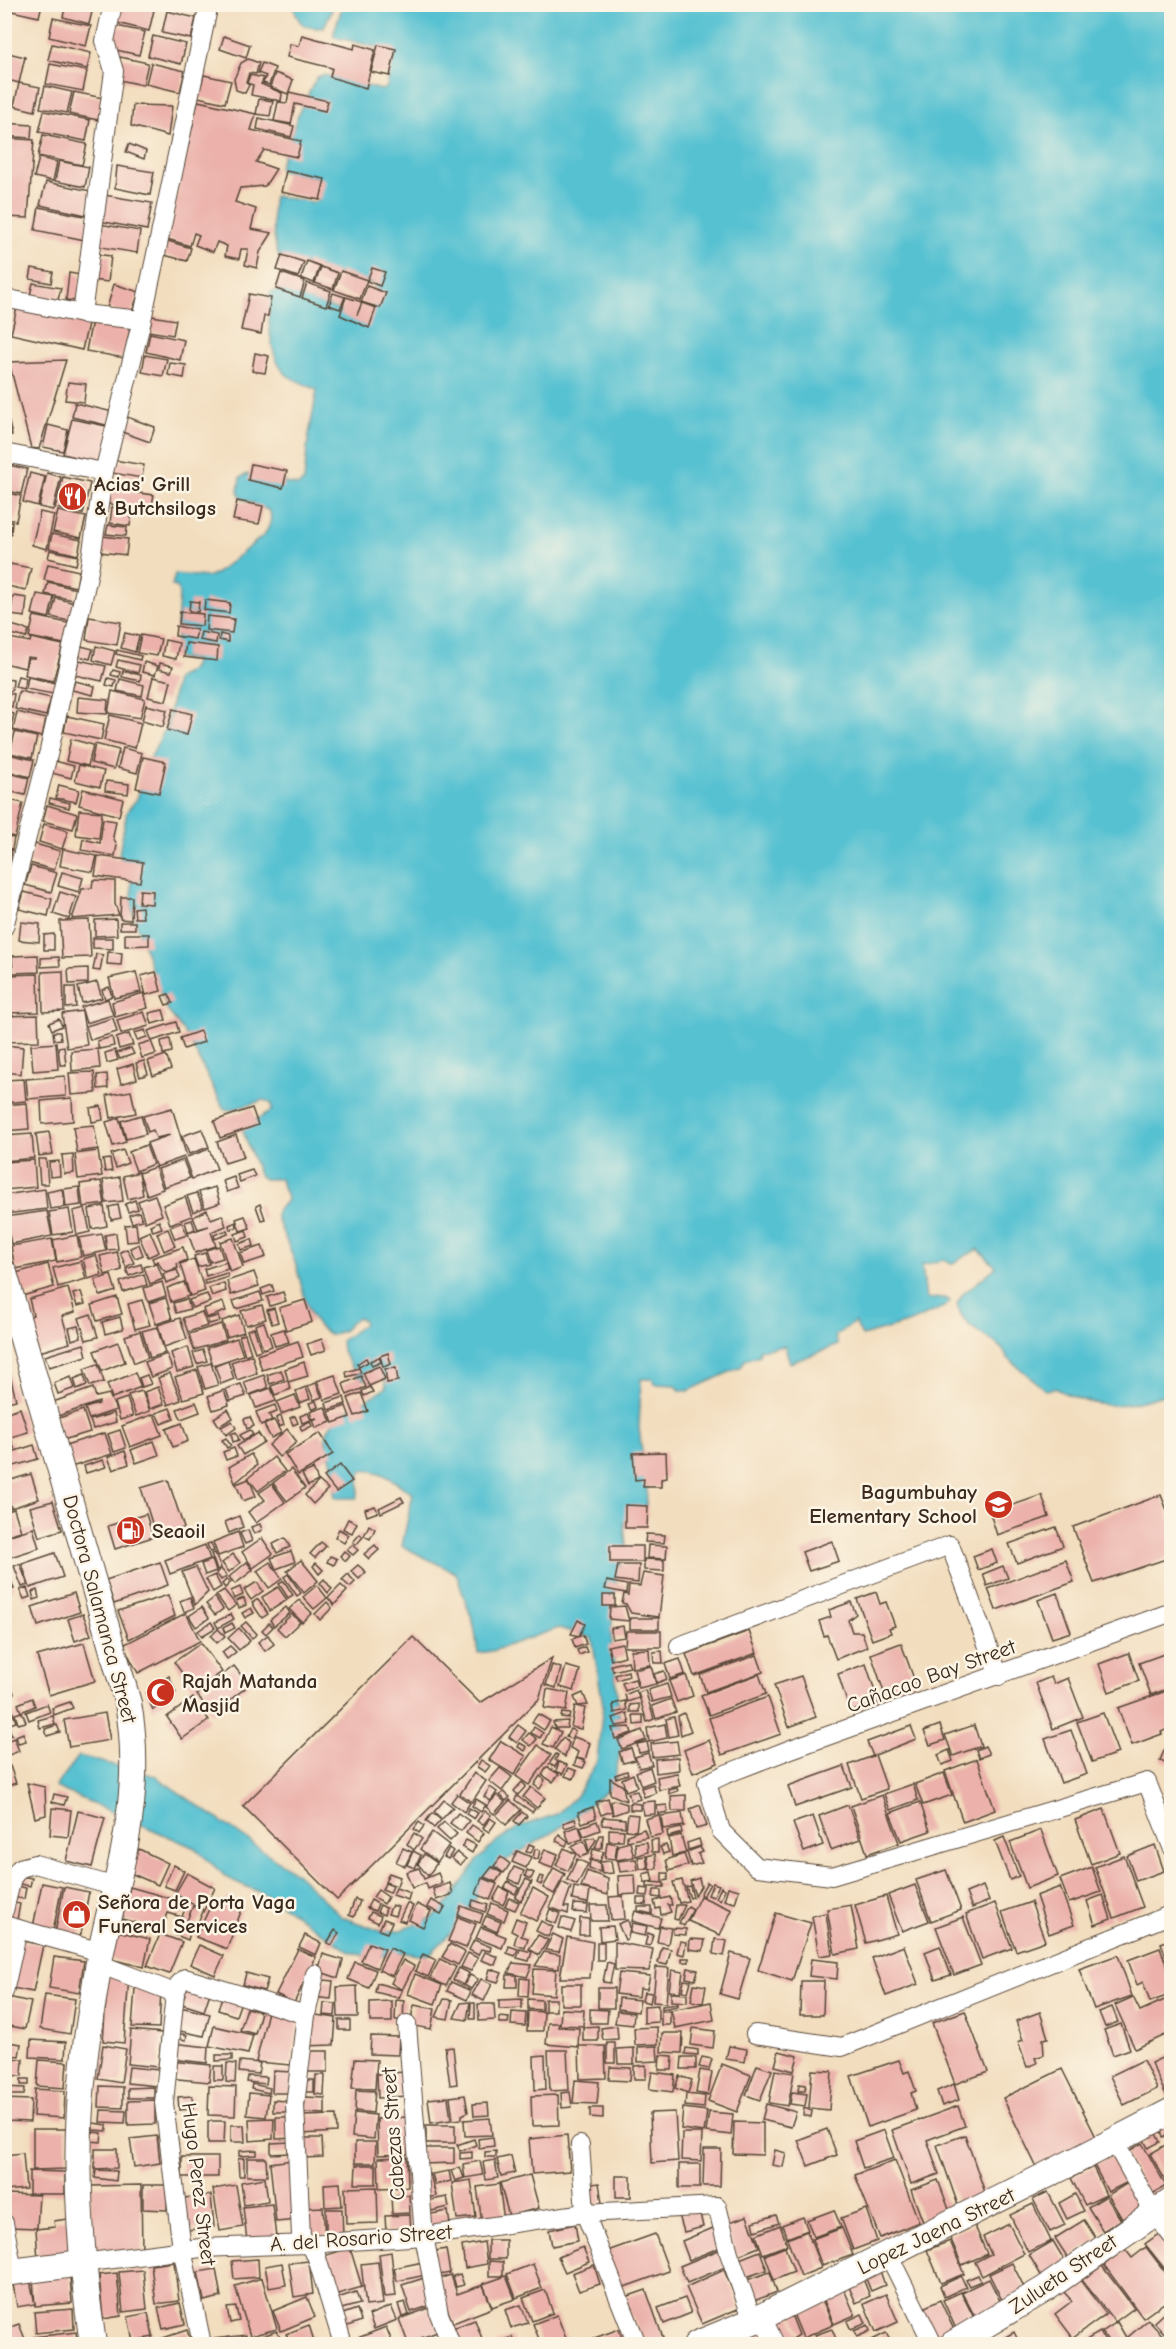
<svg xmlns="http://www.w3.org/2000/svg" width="1176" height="2349" viewBox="0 0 1176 2349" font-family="'Comic Neue',sans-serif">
	<rect width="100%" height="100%" fill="#fcf5e5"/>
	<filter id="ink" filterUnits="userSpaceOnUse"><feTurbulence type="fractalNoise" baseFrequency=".0167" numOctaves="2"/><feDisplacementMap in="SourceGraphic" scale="12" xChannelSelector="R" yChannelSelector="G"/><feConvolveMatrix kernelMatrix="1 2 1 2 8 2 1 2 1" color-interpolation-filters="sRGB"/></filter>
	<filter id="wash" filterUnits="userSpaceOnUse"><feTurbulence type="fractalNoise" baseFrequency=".008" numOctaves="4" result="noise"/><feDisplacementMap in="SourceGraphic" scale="24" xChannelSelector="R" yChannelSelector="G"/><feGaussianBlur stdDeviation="1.35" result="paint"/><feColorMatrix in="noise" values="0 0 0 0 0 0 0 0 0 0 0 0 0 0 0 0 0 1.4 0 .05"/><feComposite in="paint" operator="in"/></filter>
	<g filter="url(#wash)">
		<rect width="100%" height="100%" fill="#f2ddbe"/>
		<g fill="#56c1d1" stroke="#487678" stroke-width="1.5">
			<path d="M 294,5 L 294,4 L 334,5 L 324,27 C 305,30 297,24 294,5 Z"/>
			<path d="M 343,5 L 1171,5 L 1171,1392 C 1127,1408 1098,1412 1055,1388 L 1045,1390 L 1008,1358 C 998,1335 965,1336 957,1304 L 963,1294 L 996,1267 L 978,1249 L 951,1264 L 944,1260 L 922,1265 L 926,1299 L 944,1298 L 950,1301 L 946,1306 L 910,1322 L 862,1336 L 855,1322 L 835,1336 L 838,1345 L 790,1363 L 785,1346 L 759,1350 L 760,1355 L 745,1360 L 741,1367 L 688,1391 L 680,1390 L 675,1385 L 655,1384 L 653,1379 L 641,1379 L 639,1428 L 647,1490 L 646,1506 L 627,1515 L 624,1524 L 626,1546 L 617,1576 L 611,1634 L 622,1745 L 613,1785 L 566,1824 L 500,1864 L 454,1930 L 430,1954 L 417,1955 L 403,1952 L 373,1958 L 350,1952 L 268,1896 L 227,1878 L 195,1848 L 55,1787 L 79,1756 L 155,1776 L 297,1874 L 342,1917 L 383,1932 L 401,1930 L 432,1918 L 448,1903 L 477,1861 L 496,1842 L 519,1827 L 557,1814 L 576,1796 L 597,1762 L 603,1705 L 592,1638 L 559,1628 L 492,1651 L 478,1653 L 474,1625 L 456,1573 L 402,1546 L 413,1494 C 397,1484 380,1467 361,1471 C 358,1481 360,1489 357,1498 L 336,1498 C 331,1489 335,1480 333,1470 C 332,1460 326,1449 326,1438 C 328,1411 370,1403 386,1387 L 385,1379 L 378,1375 L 367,1380 L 358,1378 L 342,1351 L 341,1341 L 364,1324 L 363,1319 L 357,1318 L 351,1322 L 344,1330 L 331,1335 C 306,1324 303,1288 296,1265 C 290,1248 282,1232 276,1216 L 277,1210 L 286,1202 L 287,1198 L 280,1179 L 264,1179 L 259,1175 L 243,1131 L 246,1126 L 272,1110 L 271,1103 L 264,1100 L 231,1110 L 224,1109 L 188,1038 L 168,1011 L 153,974 L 132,910 L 131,866 L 121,858 L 119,854 L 127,811 L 137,799 L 147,765 L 167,725 L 176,679 C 184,673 195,672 195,660 L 179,659 L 176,652 L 179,593 L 177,587 L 172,586 L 175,574 L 207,577 L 217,573 L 264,535 C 270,526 272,521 270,511 L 241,498 L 238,491 L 240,478 L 247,474 L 298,486 L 304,481 L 308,440 L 317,390 C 308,385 295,381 287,375 C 268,359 269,319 268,296 L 273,291 L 284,291 L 364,319 L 370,316 L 377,288 L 373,284 L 282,257 L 278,255 C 273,242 271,208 274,196 L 313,202 L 318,201 L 320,197 L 319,178 L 281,171 L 279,167 L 299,112 L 317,77 L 324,75 L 382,90 L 387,87 L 392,55 L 389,50 L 334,37 L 334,32 Z"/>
		</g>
		<g id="blocks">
			<g fill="#ebb1aa">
				<polygon points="8,4 42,4 39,17 7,10"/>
				<polygon points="66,4 94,4 89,24 63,17"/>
				<polygon points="117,4 155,6 149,31 113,22"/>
				<polygon points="167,11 196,18 191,39 162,33"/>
				<polygon points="53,18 91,26 86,46 49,37"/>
				<polygon points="112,25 145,32 139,55 107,48"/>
				<polygon points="302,35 354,49 355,44 375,50 366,88 330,77 332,68 287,57 290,44 299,46"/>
				<polygon points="153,36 186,44 181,64 148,56"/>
				<polygon points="224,36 250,45 246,58 220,49"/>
				<polygon points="52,44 91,53 87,69 48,60"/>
				<polygon points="378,45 396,49 390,76 371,72"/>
				<polygon points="4,52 25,57 19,83 4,79"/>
				<polygon points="120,57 148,63 143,85 115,79"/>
				<polygon points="248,59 259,63 256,74 249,73 246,83 249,85 245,93 236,90 234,79 241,63"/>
				<polygon points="151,63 185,71 180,92 146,84"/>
				<polygon points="262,63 275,68 269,85 263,83 266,76 258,73"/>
				<polygon points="50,64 87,71 83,91 46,84"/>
				<polygon points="275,73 293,80 288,94 270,87"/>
				<polygon points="204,75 231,81 225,103 198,97"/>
				<polygon points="250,75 264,78 261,84 282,93 281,101 251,95 253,85 247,83"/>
				<polygon points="19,83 40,87 35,111 14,106"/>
				<polygon points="45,86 72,92 67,113 40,108"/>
				<polygon points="74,92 103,98 98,120 69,114"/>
				<polygon points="289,92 328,101 325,111 295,104 291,124 274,121 278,102 287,103"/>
				<polygon points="259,99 273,101 270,116 256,114 251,130 301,141 297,157 264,150 256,162 276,169 265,186 240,188 235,202 256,209 251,229 272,233 260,252 257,268 245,265 248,249 241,249 239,259 225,256 227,246 217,242 213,252 195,245 199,235 194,233 190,246 167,239 198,101 256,114"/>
				<polygon points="133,105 172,106 168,136 131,126"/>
				<polygon points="44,111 90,120 86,141 39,132"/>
				<polygon points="259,118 294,126 291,137 257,129"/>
				<polygon points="4,123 32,125 31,138 4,136"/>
				<polygon points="43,135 87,144 82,165 38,156"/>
				<polygon points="4,138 34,140 28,218 4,217"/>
				<polygon points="129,144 146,151 144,159 126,152"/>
				<polygon points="39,158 57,162 53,181 34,177"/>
				<polygon points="59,161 89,167 85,187 55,181"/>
				<polygon points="117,166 154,172 150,195 115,188"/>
				<polygon points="286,171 325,179 320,200 281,192"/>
				<polygon points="46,182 91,191 86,215 40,205"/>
				<polygon points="104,195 152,203 147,230 99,221"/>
				<polygon points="39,207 89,217 85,240 35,230"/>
				<polygon points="99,224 140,231 137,253 95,246"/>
				<polygon points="168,241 191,248 187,261 164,255"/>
				<polygon points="94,254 111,256 108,282 92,280"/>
				<polygon points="282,255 304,262 298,277 277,270"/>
				<polygon points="307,261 320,266 314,283 301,278"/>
				<polygon points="321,267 338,273 333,289 315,283"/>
				<polygon points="4,268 9,274 5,289 4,289"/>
				<polygon points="32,268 53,272 51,283 30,279"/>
				<polygon points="372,268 385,272 380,286 367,281"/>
				<polygon points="341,271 367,280 360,299 334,290"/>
				<polygon points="69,273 81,275 78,301 66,300"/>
				<polygon points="281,273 305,281 300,297 276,289"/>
				<polygon points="33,283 61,288 58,300 30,295"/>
				<polygon points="307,283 331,291 326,306 302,298"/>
				<polygon points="114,284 139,292 131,315 107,308"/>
				<polygon points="367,286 386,293 380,308 361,302"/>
				<polygon points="333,293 345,297 340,309 329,305"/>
				<polygon points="249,294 271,298 268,316 264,316 261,334 241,330"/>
				<polygon points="346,297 362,302 357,315 362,303 376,308 369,328 340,315"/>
				<polygon points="18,303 89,319 82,350 11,334"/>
				<polygon points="152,316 176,320 173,335 148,331"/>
				<polygon points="92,320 130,328 124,358 86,351"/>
				<polygon points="150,333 184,340 180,360 146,352"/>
				<polygon points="255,353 269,356 265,373 252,371"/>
				<polygon points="145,355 167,359 163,376 142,372"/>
				<polygon points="66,360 39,449 31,448 9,362"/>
				<polygon points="170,363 186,365 184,378 168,375"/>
				<polygon points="68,382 86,384 84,402 65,400"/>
				<polygon points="4,403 12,435 4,437"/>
				<polygon points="75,403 113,412 110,426 72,417"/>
				<polygon points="127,417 155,427 150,442 122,432"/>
				<polygon points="72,419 111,427 102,463 63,454"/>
				<polygon points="48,425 68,430 63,451 43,447"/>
				<polygon points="114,460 144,465 142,478 112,473"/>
				<polygon points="4,464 27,469 21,494 4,490"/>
				<polygon points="251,464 287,471 283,488 248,480"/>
				<polygon points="30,473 45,477 38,506 23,502"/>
				<polygon points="47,473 61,477 53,510 39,507"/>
				<polygon points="63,477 90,483 83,514 55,508"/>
				<polygon points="106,489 154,495 151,510 104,503"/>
				<polygon points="4,492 21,496 16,521 4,518"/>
				<polygon points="237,501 263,506 259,524 233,520"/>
				<polygon points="112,507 132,510 130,526 110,523"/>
				<polygon points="58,511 86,517 81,538 53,532"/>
				<polygon points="40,512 54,515 47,549 32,545"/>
				<polygon points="4,521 12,522 11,534 4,534"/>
				<polygon points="108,525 127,527 126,536 106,534"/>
				<polygon points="52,534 81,540 78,555 49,548"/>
				<polygon points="102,536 128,539 126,555 100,552"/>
				<polygon points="50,550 78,556 76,565 48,558"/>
				<polygon points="10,564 31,568 26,590 7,586"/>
				<polygon points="48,564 79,571 76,587 44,580"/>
				<polygon points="48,582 76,589 73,600 45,594"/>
				<polygon points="37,594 54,597 49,618 32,614"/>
				<polygon points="13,596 27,598 25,617 11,615"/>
				<polygon points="56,598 74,603 69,621 51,617"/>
				<polygon points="205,600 230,603 229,613 204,610"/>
				<polygon points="190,601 199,602 198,612 189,611"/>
				<polygon points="180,612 203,614 202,626 179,624"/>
				<polygon points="34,616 68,623 64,644 29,637"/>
				<polygon points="207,616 234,619 232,633 206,630"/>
				<polygon points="89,617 121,622 117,645 86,640"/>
				<polygon points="4,623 29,630 26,638 4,632"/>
				<polygon points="176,626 197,630 195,639 175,636"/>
				<polygon points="201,632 217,635 216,643 199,640"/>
				<polygon points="125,633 139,636 135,652 121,648"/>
				<polygon points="4,634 9,635 6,652 4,652"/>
				<polygon points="220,634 228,636 228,642 219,640"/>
				<polygon points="141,635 161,639 157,656 137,653"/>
				<polygon points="9,638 30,642 31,638 63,645 53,681 25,675 28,658 36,658 27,657 25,668 4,663"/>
				<polygon points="165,640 179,643 176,659 162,656"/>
				<polygon points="186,643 218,647 217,661 184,657"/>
				<polygon points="81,646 93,649 90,659 79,656"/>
				<polygon points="96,646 115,651 111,665 93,660"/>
				<polygon points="117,650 141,656 140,660 116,654"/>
				<polygon points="79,660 106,666 102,681 75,675"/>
				<polygon points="118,660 140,665 138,673 116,667"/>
				<polygon points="144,662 158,666 155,675 142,672"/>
				<polygon points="160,663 173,666 171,672 159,669"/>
				<polygon points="113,670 120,672 119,677 111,675"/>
				<polygon points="123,671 141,675 140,681 122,677"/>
				<polygon points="18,676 26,678 24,689 15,687"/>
				<polygon points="28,677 55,683 53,694 26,689"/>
				<polygon points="153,677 171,681 166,701 148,697"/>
				<polygon points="108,678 116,680 114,687 106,685"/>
				<polygon points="4,679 13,680 12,691 4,690"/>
				<polygon points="120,679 144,685 142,696 117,691"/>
				<polygon points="75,681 95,686 93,695 72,690"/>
				<polygon points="19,691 51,698 46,716 15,709"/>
				<polygon points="112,691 145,699 140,718 108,713"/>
				<polygon points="4,693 14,694 12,707 4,706"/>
				<polygon points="78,697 108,700 107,714 77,712"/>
				<polygon points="146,705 167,710 163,727 142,721"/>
				<polygon points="173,709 192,714 187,735 167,730"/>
				<polygon points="4,711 14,714 11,726 4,724"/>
				<polygon points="17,712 46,719 42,737 13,730"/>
				<polygon points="110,715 141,723 135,748 104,740"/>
				<polygon points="67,716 104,724 101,740 64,732"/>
				<polygon points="4,727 10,728 6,748 4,748"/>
				<polygon points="15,732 37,737 32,758 10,753"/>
				<polygon points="71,739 93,745 88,766 66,761"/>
				<polygon points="95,744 119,750 114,769 91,763"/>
				<polygon points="123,748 142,753 137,773 118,768"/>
				<polygon points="8,754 34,760 30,777 4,770"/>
				<polygon points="143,757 166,762 159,793 136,788"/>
				<polygon points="55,761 74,766 71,778 52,773"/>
				<polygon points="79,765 104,771 100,787 75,781"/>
				<polygon points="4,772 29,778 25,795 4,790"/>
				<polygon points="106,781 129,784 128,794 105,791"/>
				<polygon points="59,785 79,790 76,802 56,798"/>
				<polygon points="83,789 123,799 119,816 79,805"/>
				<polygon points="50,798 70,803 69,808 49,803"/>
				<polygon points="4,799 23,803 15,837 4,835"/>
				<polygon points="47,805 77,814 73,829 43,821"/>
				<polygon points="79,810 102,812 99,838 76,835"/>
				<polygon points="103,819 116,821 113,837 117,845 115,856 81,850 83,839 100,843"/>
				<polygon points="44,824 68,831 62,849 39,842"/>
				<polygon points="4,836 14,838 12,849 4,848"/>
				<polygon points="35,844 60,851 54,870 29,863"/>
				<polygon points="4,849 12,850 7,872 4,872"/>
				<polygon points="63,849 97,856 93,872 60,866"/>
				<polygon points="98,856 143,862 140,882 95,876"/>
				<polygon points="31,866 57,873 51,892 25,885"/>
				<polygon points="62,872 83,878 79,892 58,886"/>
				<polygon points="93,880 115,881 115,904 119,915 72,919 82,889 92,888"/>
				<polygon points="140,890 153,891 152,904 139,903"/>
				<polygon points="24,892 52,899 48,916 19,909"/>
				<polygon points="60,892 76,897 69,919 53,914"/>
				<polygon points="121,897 132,897 131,920 120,919"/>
				<polygon points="142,907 143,918 135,918 134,908"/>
				<polygon points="116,919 117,935 95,936 95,920"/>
				<polygon points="89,920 91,957 62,958 60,921"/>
				<polygon points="21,922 40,924 39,942 19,940"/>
				<rect x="120" y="922" width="15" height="7"/>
				<polygon points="54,934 54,950 44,950 44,935"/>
				<polygon points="125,934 149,934 149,945 125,946"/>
				<polygon points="93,938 113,938 113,949 93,948"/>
				<polygon points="108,952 122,953 121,965 107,964"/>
				<polygon points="96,954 103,955 100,971 93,970"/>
				<polygon points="38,955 39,972 13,973 12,956"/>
				<polygon points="59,957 60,966 41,967 41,958"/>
				<polygon points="88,968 88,983 69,984 68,969"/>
				<polygon points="63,971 64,1011 43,1012 42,972"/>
				<polygon points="136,972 141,992 114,998 109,978"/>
				<polygon points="156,972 161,991 146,995 141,976"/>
				<polygon points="38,974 39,1012 8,1013 7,975"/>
				<polygon points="97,982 102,998 82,1003 78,987"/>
				<polygon points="66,987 75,987 76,1007 66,1008"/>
				<polygon points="109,987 112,996 105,999 102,990"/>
				<polygon points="144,993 148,1008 115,1017 112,1002"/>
				<polygon points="169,994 173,1003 166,1005 162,996"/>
				<polygon points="108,999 113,1015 86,1023 81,1007"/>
				<polygon points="163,1010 166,1020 152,1024 149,1013"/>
				<polygon points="82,1011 87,1045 67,1048 62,1014"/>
				<polygon points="144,1012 149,1026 121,1034 117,1020"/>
				<polygon points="38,1015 39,1041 4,1042 4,1016"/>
				<polygon points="113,1018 117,1032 90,1040 86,1026"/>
				<polygon points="59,1019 62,1026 52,1030 49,1023"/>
				<polygon points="176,1022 179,1032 152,1041 148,1031"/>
				<polygon points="145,1030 147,1037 137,1040 134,1033"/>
				<polygon points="200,1031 204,1042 184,1049 180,1038"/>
				<polygon points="53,1032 60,1032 61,1039 54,1040"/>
				<polygon points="129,1034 133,1045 119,1049 116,1038"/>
				<polygon points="112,1037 114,1046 99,1049 97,1041"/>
				<polygon points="170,1039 172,1052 163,1054 161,1041"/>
				<polygon points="151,1041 156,1054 142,1058 138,1045"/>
				<polygon points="56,1043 58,1069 33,1071 31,1045"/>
				<polygon points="4,1045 23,1047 21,1074 4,1072"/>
				<polygon points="64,1046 66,1065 60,1065 58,1047"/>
				<polygon points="131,1048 134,1054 120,1059 117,1053"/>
				<polygon points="98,1049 100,1068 72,1071 71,1051"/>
				<polygon points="115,1050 118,1060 107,1063 105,1053"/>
				<polygon points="166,1055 171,1069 153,1076 148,1061"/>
				<polygon points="144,1061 148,1074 140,1077 136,1063"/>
				<polygon points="133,1064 137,1079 121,1084 117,1069"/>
				<polygon points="94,1072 96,1093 71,1095 69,1073"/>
				<polygon points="107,1074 108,1088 98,1089 97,1075"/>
				<polygon points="65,1076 66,1096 28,1099 26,1079"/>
				<polygon points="24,1079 26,1101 4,1103 4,1080"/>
				<polygon points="131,1091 136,1113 111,1118 107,1095"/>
				<polygon points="72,1098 73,1121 42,1124 41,1101"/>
				<polygon points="27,1103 29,1129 4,1131 4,1105"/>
				<polygon points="101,1106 103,1120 92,1122 90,1108"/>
				<polygon points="172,1108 187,1157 209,1149 217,1169 192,1179 184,1157 156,1167 147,1143 170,1135 156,1138 153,1130 148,1132 143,1116"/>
				<polygon points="252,1108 258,1125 220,1138 214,1121"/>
				<polygon points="141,1115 146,1134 126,1139 121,1121"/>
				<polygon points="119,1118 126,1142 113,1146 106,1122"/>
				<polygon points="94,1125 98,1149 77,1152 73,1127"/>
				<polygon points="202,1129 209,1147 189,1154 182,1136"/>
				<polygon points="49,1132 53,1154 39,1156 36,1134"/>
				<polygon points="32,1134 34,1158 4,1161 4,1136"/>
				<polygon points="236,1135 244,1157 225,1163 217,1142"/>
				<polygon points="146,1145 153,1164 136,1171 129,1152"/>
				<polygon points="123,1150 128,1163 116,1168 111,1154"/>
				<polygon points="98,1151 102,1176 78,1179 75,1154"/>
				<polygon points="73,1154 74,1173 64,1174 62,1155"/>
				<polygon points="38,1159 46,1159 48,1184 40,1184"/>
				<polygon points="110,1159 112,1171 105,1172 103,1160"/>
				<polygon points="34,1160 36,1187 4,1190 4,1162"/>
				<polygon points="183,1160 190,1178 164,1187 158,1169"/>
				<polygon points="59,1161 60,1176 50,1177 49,1162"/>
				<polygon points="155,1167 163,1189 147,1195 139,1173"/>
				<polygon points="252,1170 255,1176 240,1182 237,1175"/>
				<polygon points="139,1172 143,1195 128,1199 123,1176"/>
				<polygon points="120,1177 123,1201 106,1203 103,1180"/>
				<polygon points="234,1177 238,1188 227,1192 223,1181"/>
				<polygon points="101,1181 105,1204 83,1207 80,1184"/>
				<polygon points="79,1187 81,1205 66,1207 64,1189"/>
				<polygon points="215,1187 220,1203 205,1208 199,1192"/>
				<polygon points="45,1189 47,1209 5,1214 4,1195"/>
				<polygon points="62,1189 65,1207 50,1209 47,1192"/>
				<polygon points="197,1193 203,1208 193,1212 187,1196"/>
				<polygon points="155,1195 162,1215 145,1222 138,1201"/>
				<polygon points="185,1197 192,1216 170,1224 163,1205"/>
				<polygon points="135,1200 138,1209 128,1212 125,1204"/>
				<polygon points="260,1204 265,1219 261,1220 256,1206"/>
				<polygon points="118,1205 121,1218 111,1220 109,1207"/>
				<polygon points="104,1206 107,1226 92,1229 89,1209"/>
				<polygon points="85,1208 90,1232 77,1235 73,1211"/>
				<polygon points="69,1209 73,1232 53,1235 49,1212"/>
				<polygon points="207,1210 211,1219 222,1215 226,1226 211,1232 216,1246 195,1253 188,1233 209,1226 198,1229 193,1217"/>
				<polygon points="47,1211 52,1236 11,1244 5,1217"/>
				<polygon points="139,1212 142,1220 132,1223 129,1215"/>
				<polygon points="245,1216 250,1228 240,1231 236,1219"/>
				<polygon points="192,1220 195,1229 188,1232 185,1222"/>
				<polygon points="159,1221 162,1228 153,1231 150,1225"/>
				<polygon points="182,1222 187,1235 175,1239 170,1227"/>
				<polygon points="236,1222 237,1227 230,1230 229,1225"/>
				<polygon points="136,1224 138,1241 127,1242 125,1225"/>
				<polygon points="168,1229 175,1246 164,1251 157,1233"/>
				<polygon points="227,1230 228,1234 215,1239 214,1235"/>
				<polygon points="246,1230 248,1237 237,1241 235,1234"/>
				<polygon points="150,1231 159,1252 148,1257 139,1236"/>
				<polygon points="116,1233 118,1249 107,1250 105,1235"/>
				<polygon points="102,1234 106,1251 83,1256 79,1238"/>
				<polygon points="77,1235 81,1257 57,1262 53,1240"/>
				<polygon points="233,1238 243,1267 230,1272 220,1242"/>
				<polygon points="52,1239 56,1261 15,1269 11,1246"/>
				<polygon points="252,1239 254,1246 241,1250 239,1244"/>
				<polygon points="139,1244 143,1255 135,1258 130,1248"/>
				<polygon points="219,1246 223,1258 210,1262 206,1250"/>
				<polygon points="262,1246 266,1257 244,1264 240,1253"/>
				<polygon points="183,1247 187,1260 177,1264 178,1268 166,1272 162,1269 158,1261 154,1263 152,1258"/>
				<polygon points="127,1249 134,1263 126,1267 120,1252"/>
				<polygon points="117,1252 122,1270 105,1275 100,1256"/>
				<polygon points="205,1253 209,1264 198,1267 194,1256"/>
				<polygon points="96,1255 102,1275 88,1279 83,1259"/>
				<polygon points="194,1259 205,1291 190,1296 180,1264"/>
				<polygon points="81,1261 86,1279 58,1287 53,1268"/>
				<polygon points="226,1262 228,1269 206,1276 204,1269"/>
				<polygon points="157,1263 163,1279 150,1284 144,1267"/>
				<polygon points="48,1264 54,1287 22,1296 16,1273"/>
				<polygon points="141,1264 143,1271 129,1276 126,1269"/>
				<polygon points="177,1270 180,1278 166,1283 163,1274"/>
				<polygon points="254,1272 259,1286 231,1295 227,1281"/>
				<polygon points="227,1273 228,1277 205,1284 204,1280"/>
				<polygon points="144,1274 147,1285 123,1292 120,1282"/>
				<polygon points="111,1275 116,1291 100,1296 95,1280"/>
				<polygon points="162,1282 166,1296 148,1302 144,1288"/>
				<polygon points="184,1282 189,1296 171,1302 167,1288"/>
				<polygon points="224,1283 226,1291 212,1296 209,1288"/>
				<polygon points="272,1285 274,1291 263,1295 261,1289"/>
				<polygon points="68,1288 75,1312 62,1316 70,1343 36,1353 25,1318 33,1315 29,1299"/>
				<polygon points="81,1292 85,1304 77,1306 73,1294"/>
				<polygon points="260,1292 263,1301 236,1309 233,1301"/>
				<polygon points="283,1292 286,1301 270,1306 267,1297"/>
				<polygon points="207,1294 210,1302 192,1308 189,1300"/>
				<polygon points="117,1297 122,1314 97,1321 92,1305"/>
				<polygon points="166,1298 172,1319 156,1324 149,1303"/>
				<polygon points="187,1299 190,1309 176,1313 173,1303"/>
				<polygon points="142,1300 150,1325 135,1329 128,1304"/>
				<polygon points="305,1300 312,1322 286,1330 279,1308"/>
				<polygon points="223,1302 226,1311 206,1318 203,1309"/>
				<polygon points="262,1305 266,1319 246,1325 241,1311"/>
				<polygon points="274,1308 278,1322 272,1324 267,1310"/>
				<polygon points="202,1312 207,1326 188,1332 183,1318"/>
				<polygon points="91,1314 98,1337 86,1340 79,1318"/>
				<polygon points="239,1315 244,1332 227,1337 222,1321"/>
				<polygon points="218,1316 220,1321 209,1324 207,1319"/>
				<polygon points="120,1317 123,1329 105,1334 102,1322"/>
				<polygon points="180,1318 187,1339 164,1347 158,1325"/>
				<polygon points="264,1322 272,1346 263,1349 255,1325"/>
				<polygon points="221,1324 226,1340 194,1350 189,1334"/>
				<polygon points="78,1326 81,1337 72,1340 69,1328"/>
				<polygon points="157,1327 165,1353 150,1358 142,1331"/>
				<polygon points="254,1328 261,1350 255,1352 247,1330"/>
				<polygon points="284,1329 289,1342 275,1346 271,1333"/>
				<polygon points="140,1331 148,1358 134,1363 125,1336"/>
				<polygon points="245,1334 251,1353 245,1355 239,1336"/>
				<polygon points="237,1338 243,1355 213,1365 207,1348"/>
				<polygon points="322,1339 326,1350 311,1355 307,1344"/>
				<polygon points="298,1341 303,1357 262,1370 257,1355"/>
				<polygon points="118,1342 125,1362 102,1371 94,1351"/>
				<polygon points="84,1344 87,1356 49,1367 45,1356"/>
				<polygon points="188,1347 194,1367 177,1372 171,1353"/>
				<polygon points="203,1350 207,1361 197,1364 193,1353"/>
				<polygon points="388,1353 391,1364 383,1367 380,1356"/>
				<polygon points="167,1354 172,1369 151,1377 145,1362"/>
				<polygon points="252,1355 257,1373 237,1380 231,1362"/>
				<polygon points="379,1357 381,1362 372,1366 370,1361"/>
				<polygon points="366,1358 368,1362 359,1367 357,1364"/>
				<polygon points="228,1361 234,1379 221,1384 215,1366"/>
				<polygon points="304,1362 308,1376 288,1382 291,1389 275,1395 271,1386 288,1380 285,1369"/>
				<polygon points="211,1363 218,1385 205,1389 198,1367"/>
				<polygon points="98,1364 104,1382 90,1386 84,1369"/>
				<polygon points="379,1366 385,1379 369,1386 363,1373"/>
				<polygon points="359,1368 361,1373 347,1377 346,1372"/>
				<polygon points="396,1368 398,1381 387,1383 385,1369"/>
				<polygon points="197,1370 204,1393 183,1399 175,1377"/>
				<polygon points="281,1370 284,1379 270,1384 267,1375"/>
				<polygon points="9,1371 16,1400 4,1403 4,1372"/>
				<polygon points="135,1373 141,1387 112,1398 107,1384"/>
				<polygon points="170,1373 181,1400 168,1405 158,1378"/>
				<polygon points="84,1375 87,1385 77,1389 74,1379"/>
				<polygon points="147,1375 151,1384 142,1387 139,1378"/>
				<polygon points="264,1375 268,1388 249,1395 244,1382"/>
				<polygon points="335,1375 342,1394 325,1400 317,1381"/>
				<polygon points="361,1376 366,1387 347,1395 343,1384"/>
				<polygon points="71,1377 75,1388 58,1394 54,1383"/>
				<polygon points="316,1383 322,1397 314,1400 308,1386"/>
				<polygon points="241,1384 246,1396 230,1401 226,1389"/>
				<polygon points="158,1387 164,1404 150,1409 144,1392"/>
				<polygon points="306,1387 310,1399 300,1403 296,1391"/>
				<polygon points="370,1387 373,1392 364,1396 362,1391"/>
				<polygon points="93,1388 96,1397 109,1394 116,1410 89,1419 85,1408 99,1404 99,1402 58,1416 53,1402"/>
				<polygon points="271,1388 276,1401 256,1408 251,1395"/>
				<polygon points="224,1390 229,1405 213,1410 208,1396"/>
				<polygon points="142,1391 150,1411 136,1416 128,1395"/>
				<polygon points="361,1393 368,1411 355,1416 348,1398"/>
				<polygon points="295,1395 300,1407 281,1414 277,1402"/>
				<polygon points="344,1397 346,1404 328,1410 326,1403"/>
				<polygon points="127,1398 133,1416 120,1420 115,1402"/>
				<polygon points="316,1401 318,1407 312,1410 309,1403"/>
				<polygon points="196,1402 200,1412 181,1419 177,1409"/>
				<polygon points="275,1405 277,1412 269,1415 272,1420 261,1425 256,1412"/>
				<polygon points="346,1406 350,1417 333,1423 329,1412"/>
				<polygon points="325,1407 331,1422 316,1428 313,1420 317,1418 312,1419 310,1412"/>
				<polygon points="20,1408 28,1432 4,1439 4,1413"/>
				<polygon points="170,1408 174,1419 161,1424 156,1413"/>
				<polygon points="228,1409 233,1418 219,1426 214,1418"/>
				<polygon points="83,1410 90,1432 63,1440 56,1419"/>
				<polygon points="114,1413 116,1422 93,1429 90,1420"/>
				<polygon points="308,1413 311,1420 302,1423 300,1416"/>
				<polygon points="154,1414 162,1435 130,1447 122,1426"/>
				<polygon points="281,1416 284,1425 279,1427 276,1418"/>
				<polygon points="295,1416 298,1423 293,1425 290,1418"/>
				<polygon points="250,1417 254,1426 247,1429 244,1419"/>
				<polygon points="274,1420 281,1433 271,1438 264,1425"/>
				<polygon points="232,1421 236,1428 226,1435 221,1427"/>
				<polygon points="310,1421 312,1426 302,1431 300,1426"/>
				<polygon points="182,1423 188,1441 173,1447 166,1429"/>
				<polygon points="287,1429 297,1442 279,1457 269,1445"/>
				<polygon points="120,1430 126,1448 114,1452 108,1434"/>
				<polygon points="250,1430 253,1435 243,1440 240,1435"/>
				<polygon points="236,1432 239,1440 233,1442 231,1434"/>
				<polygon points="105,1433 112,1454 68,1468 62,1446"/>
				<polygon points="258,1433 264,1442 243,1455 237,1446"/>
				<polygon points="320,1433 333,1454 298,1475 285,1454"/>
				<polygon points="226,1438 231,1446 227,1448 222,1440"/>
				<polygon points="12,1441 15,1451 34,1445 38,1459 4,1469 4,1444"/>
				<polygon points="154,1441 159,1455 136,1463 131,1450"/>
				<polygon points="234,1448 237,1456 226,1460 223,1452"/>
				<polygon points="125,1451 129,1464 113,1470 108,1457"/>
				<polygon points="666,1452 667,1478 661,1479 661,1487 643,1487 644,1479 635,1480 633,1453"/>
				<polygon points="251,1454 257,1465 235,1483 229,1467"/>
				<polygon points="274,1457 285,1471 258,1491 248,1478"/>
				<polygon points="103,1460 106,1467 86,1473 84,1466"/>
				<polygon points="340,1465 352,1481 336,1492 324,1477"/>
				<polygon points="291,1469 305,1488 287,1501 273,1483"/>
				<polygon points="313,1469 318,1481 308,1486 302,1474"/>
				<polygon points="31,1474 39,1499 11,1508 4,1482"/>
				<polygon points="249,1479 256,1496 243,1501 236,1484"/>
				<polygon points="168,1480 184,1528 156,1536 141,1488"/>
				<polygon points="319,1481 328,1489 313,1504 305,1495"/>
				<polygon points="272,1484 285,1502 256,1523 248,1512 265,1500 259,1493"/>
				<polygon points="1042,1495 1049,1517 997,1535 990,1513"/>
				<polygon points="1161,1495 1172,1523 1172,1557 1094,1583 1073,1527"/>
				<polygon points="401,1497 404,1502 381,1513 379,1508"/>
				<polygon points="53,1501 62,1530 39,1537 30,1507"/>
				<polygon points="625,1505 648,1506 647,1528 625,1528"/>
				<polygon points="375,1506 378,1512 367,1516 365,1509"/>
				<polygon points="14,1509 21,1531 4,1536 4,1512"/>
				<polygon points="146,1514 153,1537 115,1549 108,1526"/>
				<polygon points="239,1516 243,1527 229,1533 225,1522"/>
				<polygon points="348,1519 357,1523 352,1533 343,1529"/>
				<polygon points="260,1524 262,1530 254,1534 251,1527"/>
				<polygon points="369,1525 375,1529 370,1539 364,1536"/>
				<polygon points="1056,1527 1063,1546 1017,1563 1009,1544"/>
				<polygon points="33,1528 39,1548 4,1559 4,1537"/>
				<polygon points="339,1529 349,1535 344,1543 335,1537"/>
				<polygon points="248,1530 252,1541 245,1544 240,1533"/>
				<polygon points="238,1532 243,1547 218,1556 213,1542"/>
				<polygon points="360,1534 363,1537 356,1545 353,1542"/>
				<polygon points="646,1534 665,1535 664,1543 645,1542"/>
				<polygon points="262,1538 273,1554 253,1568 242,1552"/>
				<polygon points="285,1538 290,1547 277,1553 273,1544"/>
				<polygon points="832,1541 839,1561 809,1571 802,1552"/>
				<polygon points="321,1542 326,1546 315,1558 310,1554"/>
				<polygon points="211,1543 214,1551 210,1552 207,1544"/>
				<polygon points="205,1545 210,1559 170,1574 165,1560"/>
				<polygon points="352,1545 358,1550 353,1555 347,1550"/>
				<polygon points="375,1545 379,1550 369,1559 364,1554"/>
				<polygon points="648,1545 667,1546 666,1559 647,1558"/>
				<rect x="610" y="1546" width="33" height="16"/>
				<polygon points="992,1549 997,1563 978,1570 973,1556"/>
				<polygon points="291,1551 295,1562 276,1569 271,1558"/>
				<polygon points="344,1551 350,1556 346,1561 340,1556"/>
				<polygon points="55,1553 63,1577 30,1588 22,1564"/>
				<polygon points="215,1553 221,1568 217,1570 211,1554"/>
				<polygon points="233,1554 240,1563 229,1572 222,1563"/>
				<polygon points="330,1556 337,1559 334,1565 327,1562"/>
				<polygon points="644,1559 664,1560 664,1571 644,1570"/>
				<polygon points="212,1560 216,1571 205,1575 201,1564"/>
				<polygon points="301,1560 318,1581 304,1593 287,1571"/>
				<polygon points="1066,1560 1074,1582 996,1610 988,1589"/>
				<polygon points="4,1561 14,1589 4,1592"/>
				<polygon points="160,1562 168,1585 114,1604 106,1580"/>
				<polygon points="247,1562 253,1570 235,1584 229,1577"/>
				<polygon points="270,1562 282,1579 269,1588 257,1571"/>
				<polygon points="316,1563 323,1570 319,1574 313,1566"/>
				<polygon points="20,1564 28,1585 22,1587 14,1566"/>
				<polygon points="358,1565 366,1572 359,1579 351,1571"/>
				<polygon points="618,1565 639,1565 638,1583 615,1580"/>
				<polygon points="1003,1566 1008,1578 987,1586 983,1574"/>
				<polygon points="196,1567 208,1592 195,1605 182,1572"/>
				<polygon points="221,1569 227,1576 221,1580 216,1573"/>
				<polygon points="643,1573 664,1576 659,1617 631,1613 626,1604 622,1603 624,1594 628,1595 629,1585 640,1586"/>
				<polygon points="288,1574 301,1593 297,1596 284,1577"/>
				<polygon points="348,1574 355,1582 350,1587 342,1580"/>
				<polygon points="215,1575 221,1587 213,1592 206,1579"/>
				<polygon points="227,1579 231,1582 225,1588 222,1584"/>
				<polygon points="324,1579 332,1589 328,1593 320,1583"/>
				<polygon points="284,1581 293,1595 288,1598 279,1584"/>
				<polygon points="607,1581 627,1585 626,1593 605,1589"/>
				<polygon points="257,1582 263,1591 251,1600 244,1590"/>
				<polygon points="317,1585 327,1598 314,1609 303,1597"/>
				<polygon points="341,1585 347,1591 334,1605 328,1598"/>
				<polygon points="240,1587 243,1595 234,1599 231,1591"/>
				<polygon points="278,1587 287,1600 270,1611 262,1597"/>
				<polygon points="27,1588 30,1597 24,1599 20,1590"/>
				<polygon points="37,1590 39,1598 34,1600 32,1592"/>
				<polygon points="224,1590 236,1605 228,1611 216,1595"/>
				<polygon points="876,1592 880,1604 886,1602 895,1626 889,1628 891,1633 872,1640 857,1599"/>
				<polygon points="74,1593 80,1612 38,1626 32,1607"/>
				<polygon points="1057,1593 1071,1632 1052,1638 1038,1600"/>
				<polygon points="168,1595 175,1616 129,1639 118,1611"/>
				<rect x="603" y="1595" width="12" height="11"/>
				<polygon points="190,1597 194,1608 184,1612 180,1601"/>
				<polygon points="215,1597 223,1609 215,1615 206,1604"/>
				<polygon points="244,1598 246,1605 239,1608 236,1601"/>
				<polygon points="258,1599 268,1614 262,1618 252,1603"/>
				<polygon points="299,1600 312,1613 302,1622 289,1609"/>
				<polygon points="327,1602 332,1608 320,1620 315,1614"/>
				<polygon points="851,1602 856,1614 848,1620 852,1632 862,1632 867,1647 836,1659 827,1635 824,1636 819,1621 831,1617 829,1610"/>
				<polygon points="625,1606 629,1621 609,1619 610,1607"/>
				<polygon points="202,1607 209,1618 196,1627 189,1616"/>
				<polygon points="286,1607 290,1613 274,1626 270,1620"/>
				<polygon points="251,1608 254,1613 245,1618 242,1613"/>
				<polygon points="186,1613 200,1641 138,1673 123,1645"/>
				<polygon points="83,1614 91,1635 75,1641 68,1619"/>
				<polygon points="231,1614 234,1619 218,1628 215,1622"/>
				<polygon points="292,1614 300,1622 285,1636 277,1628"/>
				<rect x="630" y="1618" width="29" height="11"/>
				<polygon points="578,1620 585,1624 579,1636 571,1634"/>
				<polygon points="211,1622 215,1628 202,1636 198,1631"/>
				<polygon points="246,1622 257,1634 252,1638 241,1626"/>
				<polygon points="232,1623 235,1628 225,1633 223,1628"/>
				<polygon points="269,1623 273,1627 266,1634 262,1630"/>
				<polygon points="623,1626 625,1637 612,1639 611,1628"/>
				<polygon points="239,1628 250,1641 239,1650 228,1638"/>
				<polygon points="218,1629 225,1636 217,1643 211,1636"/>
				<polygon points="626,1631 661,1631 661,1647 625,1647"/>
				<polygon points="749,1631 757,1653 694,1676 686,1654"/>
				<polygon points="268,1635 274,1644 265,1651 258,1642"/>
				<polygon points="583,1635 586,1644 575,1648 572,1639"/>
				<polygon points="413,1637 480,1703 552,1658 539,1699 337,1900 243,1806"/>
				<polygon points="84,1643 95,1681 49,1695 37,1656"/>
				<polygon points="201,1643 222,1672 195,1691 174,1662"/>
				<polygon points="622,1643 625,1656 611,1660 608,1646"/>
				<polygon points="901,1643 918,1690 887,1701 871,1654"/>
				<polygon points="230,1646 236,1652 227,1659 222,1652"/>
				<polygon points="585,1647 587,1652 579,1655 577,1650"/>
				<polygon points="649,1649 650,1665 632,1668 631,1650"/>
				<polygon points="662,1651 663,1663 654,1663 653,1652"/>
				<polygon points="1129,1653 1139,1681 1109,1692 1099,1664"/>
				<polygon points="1164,1654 1172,1674 1172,1687 1151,1695 1139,1663"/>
				<polygon points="757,1655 763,1672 706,1692 700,1675"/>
				<polygon points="680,1659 685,1674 670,1679 665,1664"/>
				<polygon points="628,1661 630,1667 613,1671 611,1665"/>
				<polygon points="866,1664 879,1703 850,1712 838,1674"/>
				<polygon points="552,1665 561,1668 556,1688 546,1685"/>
				<polygon points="234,1666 249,1685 212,1714 197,1695"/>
				<polygon points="566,1666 580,1670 574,1691 560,1687"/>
				<polygon points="651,1666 656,1684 639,1688 634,1670"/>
				<polygon points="4,1670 14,1693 4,1697"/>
				<polygon points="628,1671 629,1676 617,1680 615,1675"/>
				<polygon points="664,1671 667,1679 657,1683 654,1674"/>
				<polygon points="759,1674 766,1694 709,1715 701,1695"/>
				<polygon points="686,1675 693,1696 677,1702 669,1681"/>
				<polygon points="169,1676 176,1693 153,1710 146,1693"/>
				<polygon points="801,1676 816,1717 789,1727 774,1685"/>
				<polygon points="1051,1677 1054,1684 1068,1678 1083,1717 1053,1729 1036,1683"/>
				<polygon points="635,1679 637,1686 625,1691 622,1683"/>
				<polygon points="667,1684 671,1697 652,1702 648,1690"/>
				<polygon points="547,1689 569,1693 566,1711 544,1708"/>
				<polygon points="1172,1689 1172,1718 1170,1719 1172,1727 1161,1732 1162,1734 1132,1745 1118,1708"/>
				<polygon points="636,1690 639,1698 627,1702 625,1695"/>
				<polygon points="645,1690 654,1719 647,1722 638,1693"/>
				<polygon points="583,1693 588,1705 578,1706 574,1697"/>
				<polygon points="768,1697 781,1734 722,1755 709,1718"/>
				<polygon points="8,1698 16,1722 4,1726 4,1699"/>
				<polygon points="32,1698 35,1706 21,1712 18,1704"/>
				<polygon points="193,1698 209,1720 182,1739 167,1717"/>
				<polygon points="671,1699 676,1712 656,1719 652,1706"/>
				<polygon points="625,1701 627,1710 614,1713 613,1704"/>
				<polygon points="70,1702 73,1708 54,1715 52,1708"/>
				<polygon points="47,1704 50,1712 29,1720 26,1712"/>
				<polygon points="639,1704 639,1712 630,1712 630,1705"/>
				<polygon points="575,1706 585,1708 581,1729 571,1727"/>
				<polygon points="22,1712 26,1722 18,1724 15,1714"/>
				<polygon points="105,1713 110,1740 69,1747 64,1720"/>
				<polygon points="562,1713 570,1714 569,1718 561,1717"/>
				<polygon points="627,1713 630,1724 616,1726 613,1718"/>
				<polygon points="684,1713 691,1731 681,1735 678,1716"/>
				<polygon points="1103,1713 1118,1753 1092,1762 1077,1722"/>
				<polygon points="538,1714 550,1721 544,1730 532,1722"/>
				<polygon points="633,1715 643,1715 643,1724 634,1725"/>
				<polygon points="53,1716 55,1724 40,1728 38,1720"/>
				<polygon points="674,1717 678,1735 669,1737 666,1719"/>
				<polygon points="568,1721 567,1728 555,1728 553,1722"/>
				<polygon points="665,1724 667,1738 649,1742 647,1728"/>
				<polygon points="57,1725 60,1732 47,1736 45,1729"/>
				<polygon points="518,1725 526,1731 517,1743 509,1737"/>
				<polygon points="940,1725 945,1740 930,1745 924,1731"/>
				<polygon points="974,1725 981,1746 953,1756 945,1735"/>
				<polygon points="911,1726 916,1739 875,1755 887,1789 861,1798 849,1765 873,1756 867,1742"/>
				<polygon points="534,1727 543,1733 540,1738 531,1733"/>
				<polygon points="551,1727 561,1732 553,1748 543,1744"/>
				<polygon points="630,1727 632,1733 615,1739 612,1728"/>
				<polygon points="9,1728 12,1735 4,1737 4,1729"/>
				<polygon points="570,1729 575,1731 571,1739 566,1737"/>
				<polygon points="642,1730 646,1740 622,1749 618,1740"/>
				<polygon points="1071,1730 1087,1774 1061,1783 1045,1739"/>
				<polygon points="23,1733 26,1741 18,1743 16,1736"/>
				<polygon points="529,1733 537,1739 531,1746 523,1740"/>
				<polygon points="574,1737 590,1743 585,1760 576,1758 578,1752 570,1748"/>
				<polygon points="14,1738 19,1751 4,1757 4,1742"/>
				<polygon points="563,1738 569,1743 565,1757 555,1749"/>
				<polygon points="709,1740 718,1763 693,1773 684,1750"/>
				<polygon points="501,1741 526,1756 514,1775 489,1760"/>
				<polygon points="677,1741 679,1754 652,1757 651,1744"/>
				<polygon points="647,1742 649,1751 639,1753 637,1744"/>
				<polygon points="520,1743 527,1747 525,1751 518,1747"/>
				<polygon points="538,1745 551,1755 529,1785 516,1776"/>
				<polygon points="985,1746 989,1754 979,1758 976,1750"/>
				<polygon points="631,1748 635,1760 623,1763 619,1752"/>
				<polygon points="1165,1749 1172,1752 1170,1764 1160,1760"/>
				<polygon points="949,1750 953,1761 942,1765 938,1755"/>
				<polygon points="648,1753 652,1765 639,1768 635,1757"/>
				<polygon points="556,1754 558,1755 555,1760 558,1762 555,1767 549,1764"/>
				<polygon points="678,1757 679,1770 656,1773 655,1759"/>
				<polygon points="577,1758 586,1762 583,1768 574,1765"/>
				<polygon points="977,1759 995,1810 963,1822 945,1771"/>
				<polygon points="481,1760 490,1766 485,1772 477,1767"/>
				<polygon points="559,1762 567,1765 563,1774 556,1771"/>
				<polygon points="10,1766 16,1783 4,1787 4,1768"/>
				<polygon points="844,1766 852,1787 795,1807 788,1786"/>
				<polygon points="547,1767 559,1774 553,1782 542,1775"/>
				<polygon points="650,1767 654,1781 641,1786 636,1772"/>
				<polygon points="500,1768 512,1777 502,1791 489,1781"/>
				<polygon points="569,1768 577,1771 573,1779 565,1776"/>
				<polygon points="627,1771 628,1774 616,1778 615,1775"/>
				<polygon points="474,1773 486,1781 472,1802 460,1794"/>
				<polygon points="677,1773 680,1786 659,1790 657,1777"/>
				<polygon points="944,1773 952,1795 923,1805 915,1784"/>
				<polygon points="633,1774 637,1787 626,1791 622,1779"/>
				<polygon points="540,1776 545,1780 540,1789 534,1785"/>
				<polygon points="610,1778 623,1786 626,1801 610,1794"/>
				<polygon points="522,1782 526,1786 518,1795 514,1791"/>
				<polygon points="27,1783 45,1787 46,1815 35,1818"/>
				<polygon points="653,1784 656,1793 644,1797 641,1788"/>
				<polygon points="913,1784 918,1800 890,1810 884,1794"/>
				<polygon points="490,1787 497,1792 491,1801 484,1797"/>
				<polygon points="531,1787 545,1798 537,1808 523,1797"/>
				<polygon points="677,1788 678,1791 669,1794 669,1790"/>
				<polygon points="637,1791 640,1799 631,1802 628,1793"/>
				<polygon points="504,1792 510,1797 506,1801 500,1795"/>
				<polygon points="54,1794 67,1797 64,1805 52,1802"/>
				<polygon points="457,1794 470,1803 464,1812 451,1802"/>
				<polygon points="497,1795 505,1802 494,1814 486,1807"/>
				<polygon points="686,1795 686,1811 672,1811 671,1796"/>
				<polygon points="882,1795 899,1843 867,1854 851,1806"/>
				<polygon points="517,1796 535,1809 532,1812 515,1800"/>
				<polygon points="608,1798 612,1811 601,1815 596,1802"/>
				<polygon points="476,1799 486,1805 481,1812 472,1806"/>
				<polygon points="444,1800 453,1807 442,1819 434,1812"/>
				<polygon points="510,1800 521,1810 506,1825 496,1815"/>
				<polygon points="614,1800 627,1804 627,1810 613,1815 611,1802"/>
				<polygon points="655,1801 655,1814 643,1815 642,1802"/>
				<polygon points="920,1802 930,1831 901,1841 890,1813"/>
				<polygon points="630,1803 640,1804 640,1810 630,1810"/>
				<polygon points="667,1805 668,1812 658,1814 657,1806"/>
				<polygon points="700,1805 707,1826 696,1829 690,1809"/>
				<polygon points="848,1805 860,1839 831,1850 819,1816"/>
				<polygon points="593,1807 596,1818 582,1823 578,1812"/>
				<polygon points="52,1808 71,1810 68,1837 50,1835"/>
				<polygon points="469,1808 478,1813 474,1819 466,1814"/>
				<polygon points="1104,1809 1120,1853 1091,1864 1075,1820"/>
				<polygon points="78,1811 105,1818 92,1867 66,1861"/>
				<polygon points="485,1811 491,1815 483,1825 477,1821"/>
				<polygon points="522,1812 527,1816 519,1825 514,1821"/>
				<polygon points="432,1813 441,1820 434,1828 426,1821"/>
				<polygon points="458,1813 469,1821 461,1831 450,1823"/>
				<polygon points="682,1813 684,1826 663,1829 661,1816"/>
				<polygon points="628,1814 638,1815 636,1831 626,1830"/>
				<polygon points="659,1815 663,1834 650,1837 645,1819"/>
				<polygon points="813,1816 823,1845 804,1852 793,1823"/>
				<polygon points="603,1817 625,1819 625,1827 602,1825"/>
				<polygon points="490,1818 496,1822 489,1832 483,1828"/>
				<polygon points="575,1819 577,1824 565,1828 563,1823"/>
				<polygon points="597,1821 600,1830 584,1836 580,1827"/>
				<polygon points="419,1822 424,1826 419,1833 414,1829"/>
				<polygon points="444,1822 457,1834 450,1841 437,1829"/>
				<polygon points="472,1825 484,1833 478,1842 466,1833"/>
				<polygon points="579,1826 583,1839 570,1843 565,1831"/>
				<polygon points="681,1828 682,1833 668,1837 667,1831"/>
				<polygon points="609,1829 624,1830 623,1841 618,1841 618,1839 617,1841 609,1841"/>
				<polygon points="644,1829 647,1837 627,1841 627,1835"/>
				<polygon points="1041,1830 1058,1876 1027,1888 1010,1842"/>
				<polygon points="432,1832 449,1845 437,1862 420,1849"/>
				<polygon points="414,1833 422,1839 414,1850 407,1844"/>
				<polygon points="559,1834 568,1841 566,1846 556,1841"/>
				<polygon points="600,1835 603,1835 602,1848 595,1848"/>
				<polygon points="681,1835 686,1853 672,1856 669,1838"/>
				<polygon points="594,1837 596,1840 589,1852 586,1839"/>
				<polygon points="1004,1837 1019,1876 1010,1880 995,1841"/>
				<polygon points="658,1839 658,1852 652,1852 651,1840"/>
				<polygon points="699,1839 701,1846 688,1850 687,1843"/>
				<polygon points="466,1840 476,1845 472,1853 462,1847"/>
				<polygon points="584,1841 589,1854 580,1857 571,1847"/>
				<polygon points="607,1842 617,1844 615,1859 605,1858"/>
				<polygon points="630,1842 634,1857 616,1860 618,1845"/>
				<polygon points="647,1842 648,1852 636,1856 635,1843"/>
				<polygon points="529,1844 534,1846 531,1853 526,1852"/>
				<polygon points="666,1845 669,1852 663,1854 660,1847"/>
				<polygon points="1155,1845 1164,1871 1136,1881 1127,1856"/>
				<polygon points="700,1847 703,1852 698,1854 702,1863 691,1866 687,1852"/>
				<polygon points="403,1848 412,1852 405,1866 396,1862"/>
				<polygon points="449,1848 453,1851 448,1859 444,1857"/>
				<polygon points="564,1848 576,1854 568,1871 556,1865"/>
				<polygon points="139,1849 168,1863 158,1885 128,1872"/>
				<polygon points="535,1849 540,1850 538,1859 533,1858"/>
				<polygon points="545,1849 558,1854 552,1868 539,1863"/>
				<polygon points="593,1849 604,1852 600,1861 591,1859"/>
				<polygon points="413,1851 421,1855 415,1868 407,1865"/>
				<polygon points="517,1851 531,1857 526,1868 512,1862"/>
				<polygon points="457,1852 466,1859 460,1865 451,1858"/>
				<polygon points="424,1854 437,1863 428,1876 418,1864"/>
				<polygon points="655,1854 657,1868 650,1870 647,1856"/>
				<polygon points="684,1854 688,1865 669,1871 666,1860"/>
				<polygon points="646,1856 648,1868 640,1869 638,1857"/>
				<polygon points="1124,1856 1143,1907 1114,1918 1095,1867"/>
				<polygon points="501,1857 510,1864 504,1873 494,1866"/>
				<polygon points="577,1859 588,1864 577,1885 567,1880"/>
				<polygon points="636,1859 638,1870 620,1872 618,1861"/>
				<polygon points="590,1860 600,1863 600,1872 589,1869"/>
				<polygon points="611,1861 613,1873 602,1874 600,1862"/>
				<polygon points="174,1865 184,1871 175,1890 164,1886"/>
				<polygon points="492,1867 502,1873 496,1882 484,1877"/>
				<polygon points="514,1867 524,1871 519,1884 508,1879"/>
				<polygon points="1092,1867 1101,1892 1069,1903 1060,1879"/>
				<polygon points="419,1868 424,1879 438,1873 442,1883 428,1889 426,1883 412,1888 406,1872"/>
				<polygon points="554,1868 565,1874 554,1894 543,1888"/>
				<polygon points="527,1870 534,1873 531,1879 525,1876"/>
				<polygon points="946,1870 961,1910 931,1921 916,1880"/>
				<polygon points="587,1871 608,1879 608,1895 581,1887"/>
				<polygon points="651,1872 653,1881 645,1883 643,1874"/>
				<polygon points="187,1873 215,1888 193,1932 184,1928 193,1906 203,1910 175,1894"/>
				<polygon points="389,1873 400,1877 397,1886 385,1882"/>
				<polygon points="662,1873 668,1873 668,1880 662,1881"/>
				<polygon points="15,1875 32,1878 30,1886 14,1883"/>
				<polygon points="635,1875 636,1894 619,1895 618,1876"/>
				<polygon points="540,1876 544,1877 541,1885 537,1883"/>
				<polygon points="482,1878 497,1884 490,1900 476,1894"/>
				<polygon points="699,1878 701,1886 695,1895 690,1881"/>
				<polygon points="526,1879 532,1882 521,1901 515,1898"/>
				<polygon points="682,1880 688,1901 679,1903 673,1882"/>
				<polygon points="508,1881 519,1888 515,1894 504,1888"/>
				<polygon points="562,1882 571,1887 564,1907 569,1907 568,1914 549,1907"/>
				<polygon points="647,1882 664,1883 664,1887 647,1887"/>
				<polygon points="707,1882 710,1884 703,1896 700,1894"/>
				<polygon points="42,1883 62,1887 53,1931 33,1927"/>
				<polygon points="385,1883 393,1886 390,1893 382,1890"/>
				<polygon points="450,1883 453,1894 436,1900 433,1889"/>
				<polygon points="713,1883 719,1885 713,1897 708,1895"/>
				<polygon points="12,1885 26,1888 24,1899 12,1897"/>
				<polygon points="915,1885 929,1921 902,1931 888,1895"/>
				<polygon points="690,1886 693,1897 690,1898 686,1887"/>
				<polygon points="983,1886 989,1901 972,1908 966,1893"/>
				<polygon points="64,1887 89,1892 80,1938 55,1933"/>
				<polygon points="130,1887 187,1903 182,1917 168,1913 162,1930 122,1919"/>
				<polygon points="500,1887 509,1892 503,1905 493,1900"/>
				<polygon points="574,1887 590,1890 588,1903 572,1900"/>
				<polygon points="721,1887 725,1889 720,1900 716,1898"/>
				<polygon points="728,1887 739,1890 735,1903 724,1900"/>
				<polygon points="1060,1887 1074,1925 1049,1934 1036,1896"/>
				<polygon points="396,1888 410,1893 408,1900 393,1895"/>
				<polygon points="533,1888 549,1897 536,1921 520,1913"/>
				<polygon points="640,1888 649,1889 648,1896 639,1895"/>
				<polygon points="378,1890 388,1897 384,1904 373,1897"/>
				<polygon points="654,1890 661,1890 661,1898 653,1897"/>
				<polygon points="1103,1895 1111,1919 1095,1925 1087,1901"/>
				<polygon points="623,1896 625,1919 611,1920 609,1897"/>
				<polygon points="700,1896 732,1910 720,1935 688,1921"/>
				<polygon points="886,1896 897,1934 866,1943 855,1905"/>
				<polygon points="670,1897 672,1905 668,1905 671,1912 661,1915 660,1908 656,1909 654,1901"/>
				<polygon points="227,1898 243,1906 227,1949 196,1937 210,1907 221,1907"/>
				<polygon points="509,1898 519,1902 515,1910 505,1906"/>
				<polygon points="637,1898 647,1898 646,1905 637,1904"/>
				<polygon points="355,1899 360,1901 354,1917 349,1915"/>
				<polygon points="371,1900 378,1904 375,1911 367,1908"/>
				<polygon points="431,1900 445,1907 441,1914 427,1907"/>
				<polygon points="473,1900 488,1905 485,1912 471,1907"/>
				<polygon points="9,1902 20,1904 17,1920 6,1918"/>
				<polygon points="1031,1902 1045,1941 1016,1951 1002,1912"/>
				<polygon points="407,1903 413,1906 405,1922 399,1920"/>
				<polygon points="492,1903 508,1910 504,1921 487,1914"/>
				<polygon points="995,1903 1012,1948 982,1959 966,1914"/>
				<polygon points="417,1904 431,1911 423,1927 409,1920"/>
				<polygon points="574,1904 588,1905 587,1913 573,1912"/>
				<polygon points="380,1905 386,1908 384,1915 377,1912"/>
				<polygon points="392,1905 398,1907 395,1916 388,1914"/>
				<polygon points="590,1905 607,1905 608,1921 591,1921"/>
				<polygon points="676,1905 685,1905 678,1920 674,1919"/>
				<polygon points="851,1905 859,1949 835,1954 827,1909"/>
				<polygon points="461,1906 483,1914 480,1923 458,1915"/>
				<polygon points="688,1906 693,1909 684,1926 679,1923"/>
				<polygon points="638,1907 652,1907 652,1914 638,1911"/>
				<polygon points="550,1909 560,1913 556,1924 546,1920"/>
				<polygon points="635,1911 661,1918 658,1928 632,1921"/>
				<polygon points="371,1912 381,1916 378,1923 368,1918"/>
				<polygon points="776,1913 811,1923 792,1981 758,1970"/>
				<polygon points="826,1913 832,1954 819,1956 812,1916"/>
				<polygon points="486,1916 501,1922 497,1932 482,1925"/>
				<polygon points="458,1917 476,1924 466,1948 448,1941"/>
				<polygon points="562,1917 575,1921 571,1932 559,1928"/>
				<polygon points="963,1917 981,1965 954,1975 936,1927"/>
				<polygon points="516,1918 526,1922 521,1936 528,1938 525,1948 514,1944 517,1934 511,1931"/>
				<polygon points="580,1918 589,1919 589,1935 579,1935"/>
				<polygon points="384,1919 392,1922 387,1933 379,1930"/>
				<polygon points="628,1920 630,1927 628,1938 625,1940 618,1924"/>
				<polygon points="541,1921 553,1927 548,1937 536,1931"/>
				<polygon points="632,1923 647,1926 645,1936 630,1933"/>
				<polygon points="613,1926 615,1939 600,1941 599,1927"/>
				<polygon points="660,1926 671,1928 668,1944 657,1942"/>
				<polygon points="481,1927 506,1937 502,1948 476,1938"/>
				<polygon points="673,1928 686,1929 686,1935 673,1934"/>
				<polygon points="179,1929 190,1933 188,1940 176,1935"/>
				<polygon points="335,1930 339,1933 332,1945 327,1943"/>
				<polygon points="117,1931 150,1939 144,1967 110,1959"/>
				<polygon points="648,1933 653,1935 650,1946 645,1945"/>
				<polygon points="160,1934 182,1942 169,1974 147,1966"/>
				<polygon points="553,1934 563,1939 559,1952 545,1950"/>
				<polygon points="305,1935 321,1943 316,1955 299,1947"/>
				<polygon points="538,1935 548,1940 539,1955 529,1949"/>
				<polygon points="567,1937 593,1942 590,1978 560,1978"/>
				<polygon points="690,1939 705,1940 703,1951 689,1949"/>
				<polygon points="715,1939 727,1941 724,1956 713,1954"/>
				<polygon points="1172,1939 1172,1970 1171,1970 1161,1943"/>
				<polygon points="17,1940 43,1945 33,1992 7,1987"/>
				<polygon points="474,1940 491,1947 490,1951 481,1949 478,1955 469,1950"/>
				<polygon points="680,1941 686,1942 684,1955 677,1953"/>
				<rect x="597" y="1942" width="7" height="18"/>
				<polygon points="615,1942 653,1949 649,1971 615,1970"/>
				<polygon points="369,1943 385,1949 377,1968 361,1961"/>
				<polygon points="450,1944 465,1952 458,1965 442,1957"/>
				<polygon points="199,1945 224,1956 215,1975 190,1964"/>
				<polygon points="509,1946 518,1949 515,1956 507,1953"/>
				<polygon points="904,1946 918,1984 886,1996 872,1958"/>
				<polygon points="940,1946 951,1975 935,1980 925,1952"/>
				<polygon points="662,1947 671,1949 667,1965 658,1963"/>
				<polygon points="390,1948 403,1954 392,1976 379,1970"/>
				<polygon points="1160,1948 1172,1979 1172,1994 1150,2002 1143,1982 1137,1985 1128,1960"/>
				<polygon points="298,1949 316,1957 294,2003 276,1994"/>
				<polygon points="520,1949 532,1952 529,1961 517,1958"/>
				<polygon points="485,1952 498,1957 495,1965 481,1960"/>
				<polygon points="544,1952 560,1955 559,1969 535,1966"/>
				<polygon points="468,1953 478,1958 471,1971 461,1967"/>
				<polygon points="731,1953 750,1958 738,1999 720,1994"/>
				<polygon points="323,1954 343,1960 338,1978 318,1971"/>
				<polygon points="423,1954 436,1960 428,1977 415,1971"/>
				<polygon points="1118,1955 1132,1996 1094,2009 1079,1969"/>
				<polygon points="54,1957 84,1961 79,1993 49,1988"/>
				<rect x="682" y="1958" width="7" height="4"/>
				<polygon points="440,1959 456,1967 446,1986 430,1978"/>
				<polygon points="811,1959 838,1962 837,1979 809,1976"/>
				<polygon points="403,1960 414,1966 402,1990 391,1983"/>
				<polygon points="355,1962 376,1970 369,1988 348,1979"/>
				<polygon points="607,1962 614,1964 610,1983 603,1982"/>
				<polygon points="513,1963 532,1965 527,1977 508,1973"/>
				<polygon points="656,1967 669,1968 666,2003 653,2002"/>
				<polygon points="459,1968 469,1973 463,1985 453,1980"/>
				<polygon points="688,1968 698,1970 695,1980 686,1978"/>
				<polygon points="490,1969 502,1973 498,1982 487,1979"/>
				<polygon points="534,1969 556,1970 554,1995 532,1993"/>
				<polygon points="672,1970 683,1972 680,1992 669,1991"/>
				<polygon points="108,1971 129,1976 124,2043 103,2041"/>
				<polygon points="246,1973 268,1979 264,1991 243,1985"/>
				<polygon points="619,1973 650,1976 647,1989 640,1988 639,1997 616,1994"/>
				<polygon points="415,1974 442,1985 435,2004 408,1994"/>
				<polygon points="470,1975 478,1979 471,1989 464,1985"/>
				<polygon points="507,1975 517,1975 517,1987 506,1987"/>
				<polygon points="520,1978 529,1979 528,1997 519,1996"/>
				<polygon points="314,1979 333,1981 331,1999 312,1997"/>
				<polygon points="481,1979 492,1984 484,2001 472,1995"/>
				<polygon points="684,1980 691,1981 688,1992 682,1991"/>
				<polygon points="801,1981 824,1981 823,2015 800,2015"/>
				<polygon points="451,1982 471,1991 467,2000 447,1991"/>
				<polygon points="188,1983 211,1990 204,2011 182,2004"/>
				<polygon points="377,1983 402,1990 399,1998 375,1992"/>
				<rect x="561" y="1984" width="20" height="21"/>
				<polygon points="694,1984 706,1986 703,2003 691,2001"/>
				<polygon points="357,1986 358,2017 338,2017 337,1987"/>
				<polygon points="135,1988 161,1989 159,2028 132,2027"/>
				<rect x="598" y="1988" width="16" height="20"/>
				<polygon points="644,1992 652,1993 650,2003 642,2001"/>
				<polygon points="223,1993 242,1999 236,2016 218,2010"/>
				<polygon points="671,1993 687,1994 687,2002 671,2001"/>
				<polygon points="45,1995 75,1999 70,2034 40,2029"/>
				<polygon points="8,1997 31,2002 25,2029 4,2025"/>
				<polygon points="1133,1997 1140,2011 1169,1998 1172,2002 1172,2032 1135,2049 1115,2005"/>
				<polygon points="619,1998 640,2000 638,2012 618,2009"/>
				<polygon points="444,1999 452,2000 448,2019 436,2017"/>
				<polygon points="522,1999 522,2008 499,2009 499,2000"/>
				<polygon points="528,1999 542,2000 542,2010 528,2009"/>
				<rect x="545" y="1999" width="11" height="12"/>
				<polygon points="396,2000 404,2001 403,2020 395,2020"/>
				<polygon points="392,2001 392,2022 370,2022 370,2002"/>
				<polygon points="470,2002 467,2020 454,2018 461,2003"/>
				<polygon points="711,2002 714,2020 675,2028 671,2010"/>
				<polygon points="324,2003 336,2004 335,2016 323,2015"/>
				<polygon points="471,2003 475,2003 475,2019 470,2019"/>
				<polygon points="478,2004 494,2004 495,2020 479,2021"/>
				<polygon points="678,2004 678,2006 662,2009 662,2006"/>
				<polygon points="414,2005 435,2009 431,2029 410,2025"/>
				<polygon points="658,2005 658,2022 644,2023 644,2006"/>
				<polygon points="180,2007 210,2014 204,2036 175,2030"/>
				<polygon points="269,2007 299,2014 291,2065 256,2062"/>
				<polygon points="1112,2007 1118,2022 1105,2027 1099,2012"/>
				<polygon points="247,2008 261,2012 255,2034 240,2030"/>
				<polygon points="561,2009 584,2010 583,2026 560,2025"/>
				<polygon points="590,2009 608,2010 607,2023 590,2023"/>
				<polygon points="528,2011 544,2012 543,2031 527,2031"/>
				<polygon points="617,2011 634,2013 633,2025 615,2023"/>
				<rect x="661" y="2011" width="9" height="14"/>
				<polygon points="965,2011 988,2072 955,2084 932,2023"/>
				<polygon points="512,2012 526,2013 525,2026 511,2025"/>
				<polygon points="1040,2012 1048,2038 1043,2039 1044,2055 1035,2058 1037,2063 1027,2067 1018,2042 1023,2040 1016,2021"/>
				<polygon points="309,2014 336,2018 334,2045 304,2046"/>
				<polygon points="499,2017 509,2018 508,2023 499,2023"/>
				<rect x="339" y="2020" width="11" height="10"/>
				<polygon points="548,2023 559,2023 558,2027 579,2028 578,2047 546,2044"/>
				<polygon points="1121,2024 1130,2049 1113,2055 1104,2030"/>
				<polygon points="214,2026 253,2035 248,2054 209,2046"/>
				<polygon points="598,2026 598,2041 583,2041 583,2027"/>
				<polygon points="617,2026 618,2039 603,2040 601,2028"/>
				<polygon points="657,2027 658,2044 635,2045 634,2028"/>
				<polygon points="693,2028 715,2031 713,2048 691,2045"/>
				<polygon points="131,2030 162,2033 158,2067 128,2064"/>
				<polygon points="177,2033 187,2035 186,2040 176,2038"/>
				<polygon points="662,2033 683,2033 682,2053 661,2052"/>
				<polygon points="371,2036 399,2037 398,2055 370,2054"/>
				<polygon points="31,2040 66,2042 65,2059 30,2057"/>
				<polygon points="8,2042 21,2044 19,2056 7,2055"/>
				<polygon points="172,2043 208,2047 207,2063 171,2059"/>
				<rect x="607" y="2043" width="8" height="20"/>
				<polygon points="103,2045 126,2049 121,2083 98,2079"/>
				<polygon points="579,2046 605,2046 606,2078 580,2079"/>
				<polygon points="657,2046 658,2061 638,2062 638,2047"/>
				<polygon points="729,2046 747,2049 745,2062 726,2059"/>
				<polygon points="453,2047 457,2084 450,2085 445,2048"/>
				<polygon points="634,2048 634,2064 618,2064 617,2049"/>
				<polygon points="686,2048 698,2050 698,2055 685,2054"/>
				<polygon points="548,2050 567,2050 569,2090 550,2091"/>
				<rect x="305" y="2051" width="23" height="21"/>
				<polygon points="779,2051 798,2056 794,2071 775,2066"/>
				<polygon points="1172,2053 1172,2100 1169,2101 1151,2063"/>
				<polygon points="216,2055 232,2055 232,2060 216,2061"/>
				<polygon points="545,2055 546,2089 535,2090 534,2056"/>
				<polygon points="660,2055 673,2056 672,2070 659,2070"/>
				<polygon points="682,2057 696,2057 696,2069 681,2069"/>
				<polygon points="702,2057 712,2059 709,2069 699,2067"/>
				<polygon points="4,2058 23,2059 22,2076 4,2075"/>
				<polygon points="355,2059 377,2060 375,2089 352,2088"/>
				<polygon points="39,2060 67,2062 65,2088 37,2086"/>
				<polygon points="899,2060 904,2073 909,2071 916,2091 911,2093 916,2110 868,2127 851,2076"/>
				<polygon points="1143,2060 1157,2089 1124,2105 1110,2076"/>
				<polygon points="170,2061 211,2065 209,2082 168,2078"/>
				<polygon points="240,2061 260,2063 258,2074 239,2072"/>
				<polygon points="227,2063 236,2064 235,2083 226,2082"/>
				<polygon points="722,2064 751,2075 737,2112 708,2101"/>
				<polygon points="646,2065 646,2079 634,2079 634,2066"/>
				<polygon points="757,2065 772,2070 760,2100 746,2095"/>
				<rect x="214" y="2066" width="9" height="14"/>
				<polygon points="129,2067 159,2070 157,2086 127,2083"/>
				<polygon points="610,2067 631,2068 630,2081 609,2080"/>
				<polygon points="1062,2069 1098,2141 1038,2170 1003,2098"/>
				<polygon points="700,2070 712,2072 708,2095 696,2093"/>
				<polygon points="775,2070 794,2073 788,2106 769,2103"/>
				<polygon points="812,2070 832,2071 829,2110 809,2108"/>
				<polygon points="273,2071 292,2072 291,2093 272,2093"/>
				<polygon points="405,2072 406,2096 378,2098 377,2074"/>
				<polygon points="652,2072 675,2075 673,2092 649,2089"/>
				<polygon points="316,2075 325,2075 324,2095 315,2094"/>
				<polygon points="248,2076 267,2077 266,2084 247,2082"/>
				<polygon points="679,2076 692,2080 688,2093 675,2088"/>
				<rect x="21" y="2079" width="8" height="6"/>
				<rect x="304" y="2080" width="10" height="12"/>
				<polygon points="575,2080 599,2082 597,2104 573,2103"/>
				<polygon points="252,2084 270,2088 269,2093 251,2089"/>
				<polygon points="799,2084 806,2085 805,2091 798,2091"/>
				<polygon points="954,2084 959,2100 942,2106 937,2091"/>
				<polygon points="100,2086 123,2087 123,2108 99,2107"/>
				<polygon points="209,2086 236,2087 235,2116 208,2115"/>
				<polygon points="4,2087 25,2088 24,2095 4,2095"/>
				<polygon points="154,2087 154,2098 128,2098 128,2088"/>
				<polygon points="35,2089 65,2091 64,2118 33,2116"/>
				<polygon points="356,2090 375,2091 373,2113 355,2111"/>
				<polygon points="570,2092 572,2107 562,2108 561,2093"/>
				<polygon points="792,2092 807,2094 805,2106 790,2104"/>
				<polygon points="249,2093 269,2095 266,2117 247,2115"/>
				<polygon points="686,2094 705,2096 704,2108 685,2106"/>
				<polygon points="465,2095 468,2112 462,2115 462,2119 453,2120 450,2097"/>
				<polygon points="558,2095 559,2125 532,2126 531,2096"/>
				<polygon points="192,2096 193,2109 179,2110 178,2097"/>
				<polygon points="305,2097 325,2098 325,2114 304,2113"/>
				<polygon points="448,2097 451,2120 431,2123 428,2099"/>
				<polygon points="4,2099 31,2100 30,2122 4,2121"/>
				<polygon points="155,2100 155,2124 128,2125 128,2101"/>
				<polygon points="273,2100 286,2101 286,2112 273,2112"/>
				<polygon points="488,2103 489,2115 474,2116 473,2104"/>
				<polygon points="766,2104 796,2112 791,2127 762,2120"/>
				<polygon points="958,2106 965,2126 927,2140 939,2174 911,2184 892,2130"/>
				<polygon points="590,2108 603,2108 603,2118 590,2117"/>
				<polygon points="683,2108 707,2111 704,2132 681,2129"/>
				<polygon points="804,2108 812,2111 811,2117 803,2115"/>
				<polygon points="101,2110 126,2111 125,2123 100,2122"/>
				<polygon points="675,2112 678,2161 652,2163 650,2113"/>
				<polygon points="709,2112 733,2114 731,2135 706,2132"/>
				<polygon points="354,2113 376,2115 374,2139 352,2137"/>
				<polygon points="336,2115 337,2132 301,2134 300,2116"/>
				<polygon points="276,2117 294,2117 294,2138 276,2139"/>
				<polygon points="407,2117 408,2154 378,2155 377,2119"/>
				<polygon points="274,2118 273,2139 250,2141 249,2119"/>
				<polygon points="490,2118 492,2135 465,2136 464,2120"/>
				<polygon points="208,2121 225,2121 224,2143 208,2143"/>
				<polygon points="734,2122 763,2123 763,2155 733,2154"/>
				<polygon points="93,2123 107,2125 107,2131 93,2130"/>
				<polygon points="1172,2123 1172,2140 1169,2141 1167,2135 1163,2137 1160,2127"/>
				<polygon points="231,2125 244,2125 245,2142 231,2142"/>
				<rect x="426" y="2125" width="29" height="18"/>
				<polygon points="33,2129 66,2129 67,2169 33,2170"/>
				<polygon points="827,2129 837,2155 808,2166 798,2140"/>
				<polygon points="884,2130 894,2158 863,2168 854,2141"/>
				<polygon points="92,2132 102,2133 101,2142 91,2141"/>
				<polygon points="1155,2132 1160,2142 1148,2148 1143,2138"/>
				<polygon points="682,2133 702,2133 701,2161 681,2160"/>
				<polygon points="567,2135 570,2171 532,2174 529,2139"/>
				<polygon points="965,2135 987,2198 959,2208 937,2145"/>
				<polygon points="157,2136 160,2163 134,2167 130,2139"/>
				<polygon points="493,2137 494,2146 479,2148 478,2139"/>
				<polygon points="304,2138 322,2138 323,2157 304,2158"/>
				<polygon points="474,2139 476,2145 460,2151 457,2145"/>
				<polygon points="1172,2141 1172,2181 1167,2183 1150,2154"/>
				<polygon points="291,2142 291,2153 271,2154 271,2143"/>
				<polygon points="355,2142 376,2142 375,2163 355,2163"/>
				<polygon points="1142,2143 1166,2186 1149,2196 1124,2154"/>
				<polygon points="421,2148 454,2148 454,2163 422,2164"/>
				<polygon points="95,2149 117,2149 117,2168 95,2169"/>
				<polygon points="704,2149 721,2149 720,2186 703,2186"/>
				<polygon points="257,2150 257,2155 239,2156 239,2151"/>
				<polygon points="775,2150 786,2153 783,2167 772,2165"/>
				<polygon points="496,2151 496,2157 485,2157 485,2152"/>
				<polygon points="472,2152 472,2158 460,2159 460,2153"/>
				<polygon points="23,2153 26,2189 4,2191 4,2155"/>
				<polygon points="1116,2154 1130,2181 1108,2192 1094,2165"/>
				<polygon points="511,2156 515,2173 501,2176 497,2159"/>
				<rect x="182" y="2157" width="36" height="20"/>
				<polygon points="407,2157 408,2187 379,2188 378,2158"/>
				<polygon points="244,2158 244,2176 239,2176 238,2159"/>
				<polygon points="247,2158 266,2158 267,2176 247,2176"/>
				<polygon points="292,2160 298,2220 276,2222 270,2163"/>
				<polygon points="495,2160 498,2178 486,2180 483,2162"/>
				<polygon points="895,2160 919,2222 880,2238 855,2175"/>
				<polygon points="480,2161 483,2175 465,2178 463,2164"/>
				<rect x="679" y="2164" width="21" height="24"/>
				<polygon points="356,2165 376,2165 376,2184 355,2184"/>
				<polygon points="460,2167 464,2178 455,2181 451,2171"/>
				<polygon points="1093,2167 1106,2195 1085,2205 1071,2178"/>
				<polygon points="96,2170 117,2171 116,2181 95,2178"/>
				<polygon points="29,2171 65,2172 65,2194 29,2194"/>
				<polygon points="449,2171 451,2181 435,2185 432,2174"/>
				<polygon points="430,2174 436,2196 424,2199 420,2177"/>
				<polygon points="530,2175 539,2208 509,2216 500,2183"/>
				<rect x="616" y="2176" width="15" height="21"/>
				<polygon points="265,2178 268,2201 244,2205 241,2182"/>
				<polygon points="471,2180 476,2217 457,2219 452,2183"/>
				<polygon points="938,2180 950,2212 923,2222 911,2190"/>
				<polygon points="1131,2181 1145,2206 1122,2219 1108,2195"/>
				<polygon points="340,2183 342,2206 325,2207 324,2184"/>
				<polygon points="599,2183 602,2203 587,2205 584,2185"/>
				<polygon points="499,2184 504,2221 482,2224 477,2187"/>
				<polygon points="141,2185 142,2251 91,2252 90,2186"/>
				<polygon points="143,2185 168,2185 167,2210 143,2209"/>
				<polygon points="236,2185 243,2227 220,2231 213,2189"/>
				<polygon points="377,2187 378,2223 346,2224 345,2188"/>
				<polygon points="1048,2192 1065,2225 1050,2232 1033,2199"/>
				<polygon points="4,2194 39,2195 37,2228 8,2227"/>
				<polygon points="1075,2194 1084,2211 1067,2219 1059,2203"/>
				<polygon points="211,2195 214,2227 188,2230 184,2198"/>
				<polygon points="391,2195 409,2195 410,2213 392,2214"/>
				<polygon points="1106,2196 1121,2220 1103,2231 1088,2207"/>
				<polygon points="447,2197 449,2207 427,2212 426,2201"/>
				<polygon points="272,2204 276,2237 247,2241 243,2207"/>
				<polygon points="1033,2204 1051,2241 1028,2252 1010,2215"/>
				<polygon points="323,2207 325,2236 304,2237 303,2208"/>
				<polygon points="326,2209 342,2209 343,2236 326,2237"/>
				<polygon points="699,2209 703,2227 684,2232 679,2215"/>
				<polygon points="866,2209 877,2241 853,2250 841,2218"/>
				<polygon points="834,2210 841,2227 814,2237 807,2220"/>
				<polygon points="448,2211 450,2225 428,2228 426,2215"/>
				<polygon points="410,2215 411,2231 386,2232 385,2216"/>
				<polygon points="776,2215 779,2223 755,2231 753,2222"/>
				<polygon points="747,2216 759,2247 736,2256 724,2224"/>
				<polygon points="803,2217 808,2230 787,2238 782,2225"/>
				<polygon points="68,2219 71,2257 38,2260 36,2229 55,2227 54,2221"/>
				<polygon points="1084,2220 1097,2240 1068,2258 1055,2238"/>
				<polygon points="575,2224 578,2241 552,2246 549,2230"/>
				<polygon points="974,2224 987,2254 962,2265 949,2235"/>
				<polygon points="1009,2224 1024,2254 982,2276 975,2262 991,2254 983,2237"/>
				<polygon points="780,2225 787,2245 763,2254 756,2235"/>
				<polygon points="713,2228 721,2247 689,2260 682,2241"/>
				<polygon points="842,2228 853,2255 822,2266 812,2239"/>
				<polygon points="1164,2230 1172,2240 1172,2271 1168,2273 1145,2244"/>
				<polygon points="807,2231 821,2268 801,2276 787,2239"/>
				<polygon points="655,2234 669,2271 616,2290 602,2253"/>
				<rect x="488" y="2240" width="18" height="19"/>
				<polygon points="950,2241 964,2274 941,2283 927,2250"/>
				<polygon points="1053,2241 1069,2268 1045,2282 1029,2255"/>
				<polygon points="484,2242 487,2264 465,2268 462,2246"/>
				<polygon points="583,2247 589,2262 565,2272 558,2257"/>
				<polygon points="785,2247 794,2272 774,2280 765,2255"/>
				<polygon points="1146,2247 1172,2281 1172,2297 1143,2318 1104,2265 1125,2249 1132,2258"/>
				<polygon points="350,2248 362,2287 331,2296 320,2257"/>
				<polygon points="446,2249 450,2273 434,2276 430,2252"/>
				<polygon points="721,2249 728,2266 687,2283 680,2266"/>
				<polygon points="760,2251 767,2270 743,2278 737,2260"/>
				<polygon points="391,2252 396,2296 384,2297 379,2254"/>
				<polygon points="258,2259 259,2277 234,2279 232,2261"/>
				<polygon points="309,2261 313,2294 294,2297 289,2263"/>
				<polygon points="489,2261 503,2262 503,2276 489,2276"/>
				<polygon points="174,2262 179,2301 156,2304 151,2265"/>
				<polygon points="378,2262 383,2304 366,2306 361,2264"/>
				<polygon points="423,2262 426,2275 397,2281 394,2268"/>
				<polygon points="282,2263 286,2285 269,2288 265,2266"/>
				<polygon points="1012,2263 1026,2291 1003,2302 989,2274"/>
				<polygon points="533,2264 542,2288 516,2298 507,2274"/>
				<polygon points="594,2265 600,2284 579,2291 572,2273"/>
				<polygon points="1102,2266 1134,2308 1115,2322 1082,2280"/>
				<polygon points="879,2268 885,2285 871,2291 864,2274"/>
				<polygon points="216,2269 221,2297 204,2301 198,2272"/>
				<polygon points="143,2270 147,2309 123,2312 119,2272"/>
				<polygon points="724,2270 740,2308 702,2324 686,2287"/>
				<polygon points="770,2272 777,2292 751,2302 744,2281"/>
				<polygon points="117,2273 121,2316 103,2319 99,2275"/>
				<polygon points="460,2274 464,2285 456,2287 453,2276"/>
				<polygon points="861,2274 870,2296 856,2303 846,2280"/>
				<polygon points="451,2275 457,2294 483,2285 492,2308 453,2323 435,2280"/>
				<polygon points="978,2275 981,2281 969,2286 966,2280"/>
				<polygon points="70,2276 72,2303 35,2306 33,2279"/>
				<polygon points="506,2276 515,2299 492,2307 483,2284"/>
				<polygon points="961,2276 966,2287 944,2297 940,2286"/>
				<polygon points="262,2278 277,2329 250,2336 235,2286"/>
				<polygon points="424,2278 432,2305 411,2312 402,2285"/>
				<polygon points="989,2279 1001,2303 975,2317 962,2292"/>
				<polygon points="30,2280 35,2304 17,2307 13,2284"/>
				<polygon points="1080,2280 1106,2314 1073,2338 1055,2314 1072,2301 1064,2292"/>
				<polygon points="843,2287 855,2315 834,2324 822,2296"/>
				<polygon points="545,2290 553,2313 532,2321 523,2298"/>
				<polygon points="646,2290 663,2338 644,2344 623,2298"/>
				<polygon points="356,2292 360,2304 334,2311 331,2300"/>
				<polygon points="961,2292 975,2320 956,2329 943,2300"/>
				<polygon points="886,2294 898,2322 876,2332 864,2304"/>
				<polygon points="307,2297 315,2317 281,2331 273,2311"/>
				<polygon points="821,2297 833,2325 803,2338 791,2309"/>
				<polygon points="685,2298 691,2313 664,2324 658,2308"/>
				<polygon points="940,2300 955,2332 934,2342 919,2310"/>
				<polygon points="405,2302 409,2315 402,2317 398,2304"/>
				<polygon points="180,2303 185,2324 163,2329 158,2308"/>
				<polygon points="521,2305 528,2323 511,2328 505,2310"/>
				<polygon points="391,2306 397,2320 374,2329 369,2315"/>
				<polygon points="236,2307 239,2321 230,2323 227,2308"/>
				<polygon points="432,2307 440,2331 408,2343 399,2319"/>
				<polygon points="73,2309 74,2329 36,2333 34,2312"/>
				<polygon points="357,2309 361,2321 345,2327 340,2315"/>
				<polygon points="1167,2310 1172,2315 1172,2341 1154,2322"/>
				<polygon points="790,2312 799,2335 785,2344 781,2344 773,2321"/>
				<polygon points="148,2313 153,2337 133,2341 128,2317"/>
				<polygon points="862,2314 866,2323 851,2330 847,2321"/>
				<polygon points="557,2315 567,2341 557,2344 541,2344 533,2324"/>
				<polygon points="475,2320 484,2344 455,2344 450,2329"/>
				<polygon points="1148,2320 1171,2344 1132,2344 1128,2337"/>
				<polygon points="1117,2322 1130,2344 1110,2344 1102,2332"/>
				<polygon points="19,2324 25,2339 10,2344 5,2329"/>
				<polygon points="309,2325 315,2344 290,2344 286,2334"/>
				<polygon points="760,2325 768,2344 743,2344 738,2334"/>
				<polygon points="868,2325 870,2331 857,2337 854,2331"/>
				<polygon points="386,2327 393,2344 351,2344 350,2341"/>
				<polygon points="619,2329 624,2344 578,2344"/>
				<polygon points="832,2329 838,2344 819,2344 815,2335"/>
				<polygon points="187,2330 192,2344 162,2344 160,2339"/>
				<polygon points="277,2331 280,2338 263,2344 253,2344 251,2340"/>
				<polygon points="76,2332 78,2344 35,2344 34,2337"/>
				<polygon points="1014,2332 1020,2344 996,2344 995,2343"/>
				<polygon points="1100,2332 1107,2344 1079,2344"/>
				<polygon points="886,2333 892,2344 864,2344"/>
				<polygon points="246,2335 247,2344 207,2344 206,2340"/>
				<polygon points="512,2337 515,2344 493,2344"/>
			</g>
		</g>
	</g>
	<g filter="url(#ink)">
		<use href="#blocks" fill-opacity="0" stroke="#564536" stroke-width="1.5"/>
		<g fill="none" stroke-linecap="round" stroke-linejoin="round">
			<defs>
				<g id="street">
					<polyline points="4,298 82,314 142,320"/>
					<polyline points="82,314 114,71 105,41 113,4"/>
					<polyline points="4,453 104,472"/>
					<polyline points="4,927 49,751 89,571 104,472 142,320 209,4"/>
					<polyline points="1172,1612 791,1749 726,1774 707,1783 721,1831 757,1867 832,1876 1147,1782 1172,1847"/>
					<polyline points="679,1646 950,1545 999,1676"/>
					<polyline points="4,1911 12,1878 20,1868 35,1864 116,1887"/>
					<polyline points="4,1925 101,1952"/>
					<polyline points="99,1964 175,1993"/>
					<polyline points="315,1974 306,2015 295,2105 301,2236 316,2255 343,2344"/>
					<polyline points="4,1992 18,1929"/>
					<polyline points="407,2024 424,2236 439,2314 451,2344"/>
					<polyline points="755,2034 842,2047 1172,1914"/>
					<polyline points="1114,2141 1154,2213 1172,2236"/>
					<polyline points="580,2145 585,2213 637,2344"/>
					<polyline points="4,2223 13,2271"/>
					<polyline points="888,2254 933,2344"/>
					<polyline points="82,2263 201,2248 308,2244 424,2236 585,2213 717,2206 729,2253 753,2321"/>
					<polyline points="762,2317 775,2344"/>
					<polyline points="202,2344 182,2249 164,2103 175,1993 179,1984 185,1978 306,2015"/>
				</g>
				<g id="secondary">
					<path d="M 4,1273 L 128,1703 C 136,1747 134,1795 126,1839 C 119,1882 105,1925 98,1968 C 93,2003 86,2037 83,2072 C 73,2163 80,2255 93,2344"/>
					<polyline points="4,2273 82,2263"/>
					<polyline points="697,2344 753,2321 1087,2155 1172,2111"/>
					<polyline points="953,2344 1045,2289 1172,2201"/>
				</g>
			</defs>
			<use href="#street" stroke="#564536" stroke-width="20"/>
			<use href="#secondary" stroke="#564536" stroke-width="28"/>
			<use href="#street" stroke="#fff" stroke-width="18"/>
			<use href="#secondary" stroke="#fff" stroke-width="26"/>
		</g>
	</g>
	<defs>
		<symbol id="restaurant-disc" viewBox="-11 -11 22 22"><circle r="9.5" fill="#c8321e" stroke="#fcf5e5"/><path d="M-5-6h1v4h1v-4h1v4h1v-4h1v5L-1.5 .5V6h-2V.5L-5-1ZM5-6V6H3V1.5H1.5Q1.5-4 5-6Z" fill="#fff"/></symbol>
		<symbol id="school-disc" viewBox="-11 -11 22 22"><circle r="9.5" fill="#c8321e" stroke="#fcf5e5"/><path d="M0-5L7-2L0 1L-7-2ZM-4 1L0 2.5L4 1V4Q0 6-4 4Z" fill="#fff"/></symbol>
		<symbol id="fuel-disc" viewBox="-11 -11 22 22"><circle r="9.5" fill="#c8321e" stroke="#fcf5e5"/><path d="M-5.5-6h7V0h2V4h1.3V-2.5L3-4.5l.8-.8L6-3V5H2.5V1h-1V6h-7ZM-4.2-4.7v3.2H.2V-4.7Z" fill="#fff"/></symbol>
		<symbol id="mosque-disc" viewBox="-11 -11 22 22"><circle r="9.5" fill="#c8321e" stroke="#fcf5e5"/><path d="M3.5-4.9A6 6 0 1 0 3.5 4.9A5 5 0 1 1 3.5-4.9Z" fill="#fff"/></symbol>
		<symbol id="shop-disc" viewBox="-11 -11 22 22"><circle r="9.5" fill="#c8321e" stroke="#fcf5e5"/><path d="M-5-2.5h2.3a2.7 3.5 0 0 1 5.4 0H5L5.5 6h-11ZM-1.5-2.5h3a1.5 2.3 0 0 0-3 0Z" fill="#fff"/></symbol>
	</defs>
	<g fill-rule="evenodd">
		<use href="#restaurant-disc" x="56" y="480" width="33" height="33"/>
		<use href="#school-disc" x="982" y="1488" width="33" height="33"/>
		<use href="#fuel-disc" x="114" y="1514" width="33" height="33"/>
		<use href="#mosque-disc" x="144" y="1676" width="33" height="33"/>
		<use href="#shop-disc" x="60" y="1898" width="33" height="33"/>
	</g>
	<g text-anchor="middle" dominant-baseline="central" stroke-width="5" stroke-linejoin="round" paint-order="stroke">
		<g font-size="21" font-weight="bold" fill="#3b2a1e" stroke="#fcf5e5" text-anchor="start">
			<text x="94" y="484">Acias' Grill<tspan x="94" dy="24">&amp; Butchsilogs</tspan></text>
			<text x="977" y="1492" text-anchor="end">Bagumbuhay<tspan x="977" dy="24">Elementary School</tspan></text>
			<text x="152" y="1531">Seaoil</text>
			<text x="182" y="1681">Rajah Matanda<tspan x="182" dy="24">Masjid</tspan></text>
			<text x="98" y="1902">Señora de Porta Vaga<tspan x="98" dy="24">Funeral Services</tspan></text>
		</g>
		<g font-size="21" fill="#3b2a1e" stroke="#fcf5e5">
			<text transform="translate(100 1609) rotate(75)">Doctora Salamanca Street</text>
			<text transform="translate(931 1676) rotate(-20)">Cañacao Bay Street</text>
			<text transform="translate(393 2134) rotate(-94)">Cabezas Street</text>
			<text transform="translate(199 2184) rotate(83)">Hugo Perez Street</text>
			<text transform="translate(936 2231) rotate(-26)">Lopez Jaena Street</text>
			<text transform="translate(361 2238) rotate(-4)">A. del Rosario Street</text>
			<text transform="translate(1063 2274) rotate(-34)">Zulueta Street</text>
		</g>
	</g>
	<rect width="1176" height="2349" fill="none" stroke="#fcf5e5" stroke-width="24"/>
</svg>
